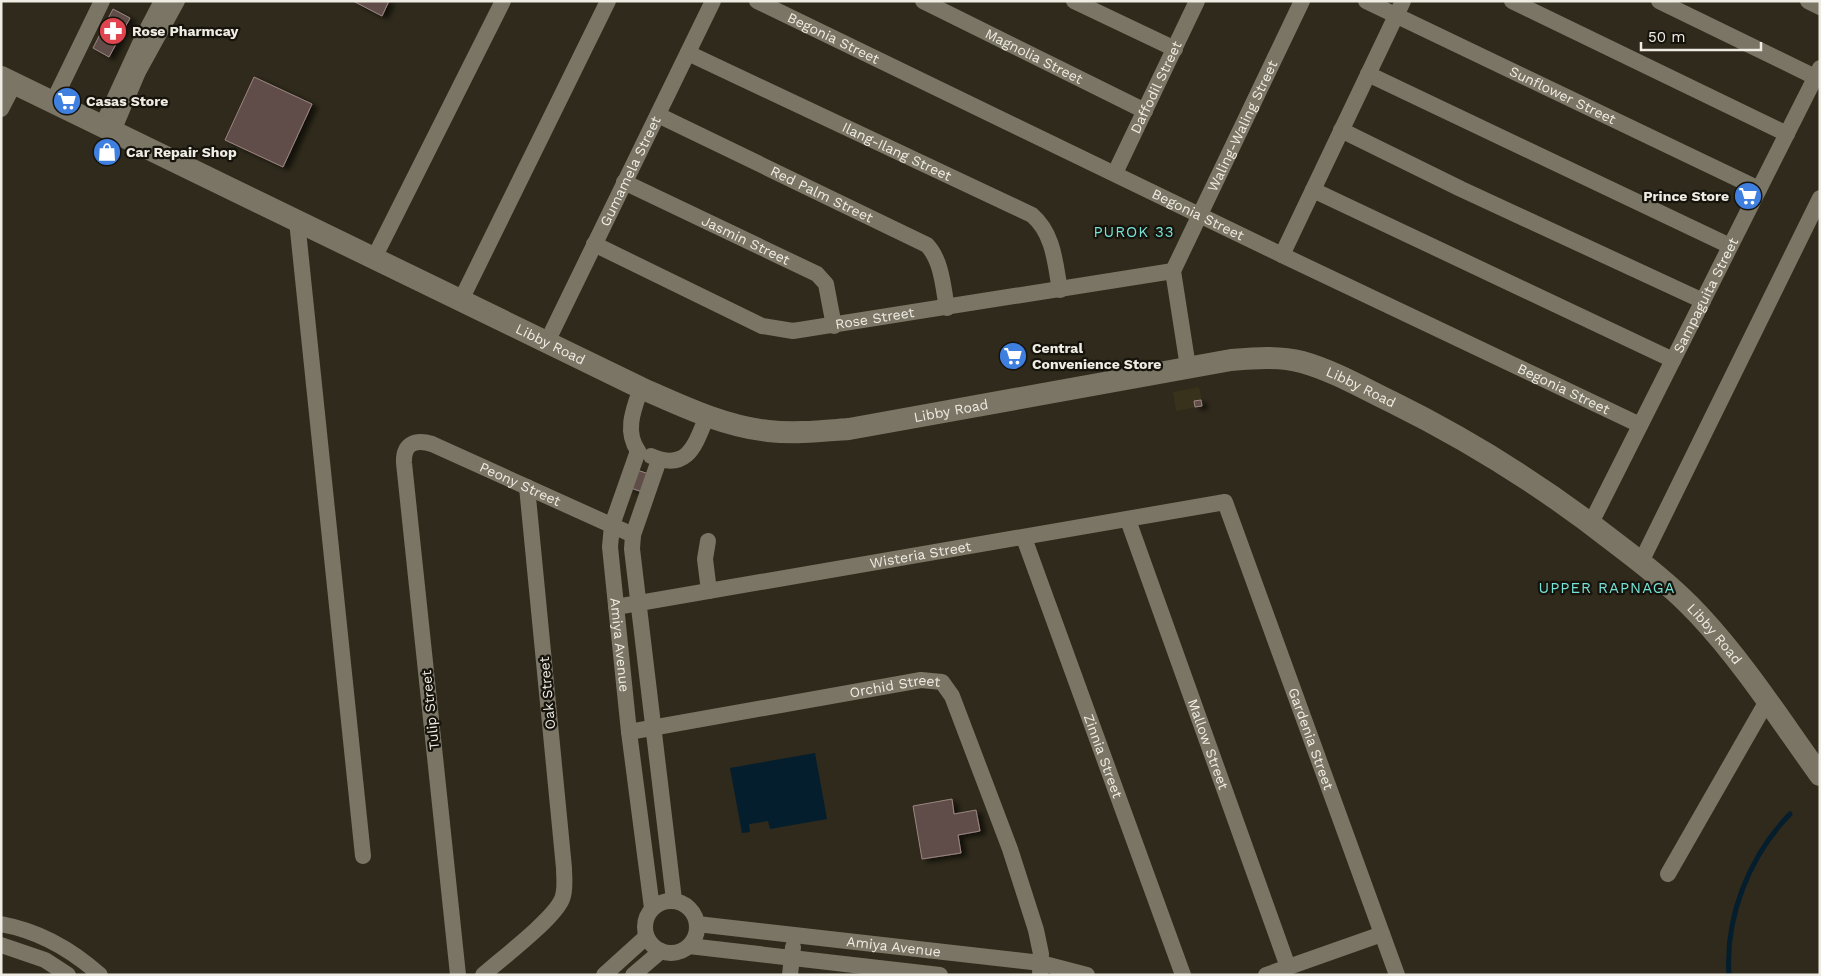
<svg xmlns="http://www.w3.org/2000/svg" width="1821" height="976" viewBox="0 0 1821 976" font-family="'Work Sans',sans-serif">
	<defs>
		<filter id="shadow"><feDropShadow dx="5.5" dy="3" stdDeviation="2.5" flood-color="#0009"/></filter>
	</defs>
	<rect width="100%" height="100%" fill="#2f2a1b"/>
	<polygon fill="#38321c" points="1199,387 1203,406 1176,411 1173,392"/>
	<polygon fill="#041e2e" points="815,753 827,819 770,829 768,821 749,824 750,832 742,833 730,768"/>
	<g fill="none" stroke-linecap="round" stroke-linejoin="round">
		<path stroke="#041e2e" stroke-width="5" d="M 1729,975 C 1725,916 1750,855 1790,814"/>
	</g>
	<g fill="#604d4a" stroke="#9b8682" filter="url(#shadow)">
		<polygon points="353,1 389,1 382,16"/>
		<polygon points="113,9 130,18 109,57 93,48"/>
		<polygon points="254,77 312,104 283,167 225,140"/>
		<polygon points="1201,400 1202,406 1195,407 1194,401"/>
		<polygon points="634,469 652,475 645,493 628,487"/>
		<polygon points="952,799 954,814 976,810 980,831 958,835 961,853 922,859 913,806"/>
	</g>
	<g fill="none" stroke-linecap="round" stroke-linejoin="round">
		<g stroke="#7a7564" stroke-width="16">
			<path id="s1" d="M 757,1 L 1282,255 L 1640,425"/>
			<path id="s2" d="M 923,1 L 1145,111"/>
			<polyline points="1074,1 1175,49"/>
			<path id="s3" d="M 1366,1 L 1759,189"/>
			<polyline points="1512,1 1787,134"/>
			<polyline points="1659,1 1815,77"/>
			<polyline points="1808,1 1820,7"/>
			<path id="s4" d="M 688,53 L 1032,215 C 1054,234 1055,263 1060,290"/>
			<polyline points="1368,74 1730,246"/>
			<polyline points="53,102 102,1"/>
			<polyline points="1,109 14,84"/>
			<path id="s5" d="M 658,115 L 927,245 C 942,261 943,287 947,308"/>
			<polyline points="102,126 141,41 162,1"/>
			<polyline points="1341,130 1461,189 1703,301"/>
			<polyline points="113,131 138,72 177,1"/>
			<path id="s6" d="M 1115,173 L 1197,1"/>
			<path id="s7" d="M 624,182 L 817,274 L 826,284 L 834,326"/>
			<polyline points="1313,190 1673,360"/>
			<polyline points="297,221 363,856"/>
			<path id="s8" d="M 594,244 L 762,326 L 793,331 L 1173,271"/>
			<polyline points="1282,255 1403,1"/>
			<polyline points="374,258 503,1"/>
			<polyline points="461,300 608,1"/>
			<path id="s9" d="M 547,342 L 713,1"/>
			<path id="s10" d="M 1188,367 L 1173,271 L 1302,1"/>
			<path id="s11" d="M 638,451 L 612,525 L 610,547 L 629,732 L 652,908"/>
			<path d="M 638,451 C 624,431 634,408 641,388"/>
			<path d="M 651,456 C 688,472 695,445 707,416"/>
			<polyline points="659,460 633,535 632,549 674,900"/>
			<path id="s12" d="M 1128,520 L 1288,967"/>
			<path id="s13" d="M 1591,523 L 1820,68"/>
			<path id="s14" d="M 1024,538 L 1183,975"/>
			<polyline points="708,541 705,559 709,591"/>
			<polyline points="1641,562 1820,198"/>
			<path id="s15" d="M 616,607 L 1225,502 L 1397,975"/>
			<path id="s16" d="M 629,732 L 921,680 L 942,682 L 952,696 L 1010,849 L 1036,930 L 1041,954 L 1040,975"/>
			<polyline points="1668,874 1767,701"/>
			<circle cx="671" cy="927" r="26"/>
			<path d="M 1,924 C 40,931 71,949 100,975"/>
			<path id="s17" d="M 697,924 L 1041,963 L 1087,975"/>
			<polyline points="1,945 45,960 68,975"/>
			<polyline points="689,946 940,975"/>
			<path id="s18" d="M 458,975 L 404,463 C 403,443 416,439 432,444 L 633,535"/>
			<path d="M 483,975 C 501,959 554,919 562,899 C 566,890 564,878 564,868 L 527,487"/>
			<polyline points="604,975 646,937"/>
			<polyline points="633,975 661,951"/>
			<polyline points="790,975 793,947"/>
			<polyline points="1266,975 1382,934"/>
		</g>
		<path stroke="#7a7564" stroke-width="22" id="s19" d="M 1,77 L 641,388 C 682,406 723,426 768,431 C 795,434 822,431 849,429 L 1231,360 C 1255,358 1279,356 1302,362 C 1334,371 1363,388 1392,402 C 1471,441 1544,487 1613,541 C 1642,563 1673,587 1699,615 C 1744,663 1781,721 1820,775"/>
	</g>
	<defs>
		<symbol id="pharmacy-disc" viewBox="-11 -11 22 22"><circle r="9.5" fill="#e0444e" stroke="#15130c"/><path d="M-2-6h4v4h4v4h-4v4h-4v-4h-4v-4h4Z" fill="#fff"/></symbol>
		<symbol id="supermarket-disc" viewBox="-11 -11 22 22"><circle r="9.5" fill="#3f7fe0" stroke="#15130c"/><path d="M-6-5.5h2.5l.6 2H6L4.5 2H-2.5L-4.4-4H-6ZM-1.5 3.2a1.3 1.3 0 1 0 .1 0ZM3 3.2a1.3 1.3 0 1 0 .1 0Z" fill="#fff"/></symbol>
		<symbol id="shop-disc" viewBox="-11 -11 22 22"><circle r="9.5" fill="#3f7fe0" stroke="#15130c"/><path d="M-5-2.5h2.3a2.7 3.5 0 0 1 5.4 0H5L5.5 6h-11ZM-1.5-2.5h3a1.5 2.3 0 0 0-3 0Z" fill="#fff"/></symbol>
	</defs>
	<g fill-rule="evenodd">
		<use href="#pharmacy-disc" x="97" y="15" width="32" height="32"/>
		<use href="#supermarket-disc" x="51" y="85" width="32" height="32"/>
		<use href="#shop-disc" x="91" y="136" width="32" height="32"/>
		<use href="#supermarket-disc" x="1732" y="180" width="32" height="32"/>
		<use href="#supermarket-disc" x="997" y="340" width="32" height="32"/>
	</g>
	<g text-anchor="middle" dominant-baseline="central" stroke-width="4.5" stroke-linejoin="round" paint-order="stroke">
		<g font-size="14" font-weight="bold" fill="#efece3" stroke="#15130c" text-anchor="start">
			<text x="132" y="31">Rose Pharmcay</text>
			<text x="86" y="101">Casas Store</text>
			<text x="126" y="152">Car Repair Shop</text>
			<text x="1729" y="196" text-anchor="end">Prince Store</text>
			<text x="1032" y="348">Central<tspan x="1032" dy="16">Convenience Store</tspan></text>
		</g>
		<g font-size="14" fill="#efece3" stroke="#15130c">
			<text stroke="none"><textPath href="#s1" startOffset="85">Begonia Street</textPath></text>
			<text stroke="none"><textPath href="#s2" startOffset="124">Magnolia Street</textPath></text>
			<text stroke="none"><textPath href="#s6" startOffset="95">Daffodil Street</textPath></text>
			<text stroke="none"><textPath href="#s3" startOffset="218">Sunflower Street</textPath></text>
			<text stroke="none"><textPath href="#s10" startOffset="258">Waling-Waling Street</textPath></text>
			<text stroke="none"><textPath href="#s4" startOffset="231">Ilang-Ilang Street</textPath></text>
			<text stroke="none"><textPath href="#s9" startOffset="190">Gumamela Street</textPath></text>
			<text stroke="none"><textPath href="#s5" startOffset="182">Red Palm Street</textPath></text>
			<text stroke="none"><textPath href="#s1" startOffset="490">Begonia Street</textPath></text>
			<text stroke="none"><textPath href="#s7" startOffset="135">Jasmin Street</textPath></text>
			<text stroke="none"><textPath href="#s13" startOffset="255">Sampaguita Street</textPath></text>
			<text stroke="none"><textPath href="#s8" startOffset="301">Rose Street</textPath></text>
			<text stroke="none"><textPath href="#s19" startOffset="611">Libby Road</textPath></text>
			<text stroke="none"><textPath href="#s19" startOffset="1451">Libby Road</textPath></text>
			<text stroke="none"><textPath href="#s1" startOffset="895">Begonia Street</textPath></text>
			<text stroke="none"><textPath href="#s19" startOffset="1031">Libby Road</textPath></text>
			<text stroke="none"><textPath href="#s18" startOffset="654">Peony Street</textPath></text>
			<text stroke="none"><textPath href="#s15" startOffset="309">Wisteria Street</textPath></text>
			<text stroke="none"><textPath href="#s19" startOffset="1885">Libby Road</textPath></text>
			<text stroke="none"><textPath href="#s11" startOffset="199">Amiya Avenue</textPath></text>
			<text stroke="none"><textPath href="#s16" startOffset="270">Orchid Street</textPath></text>
			<text transform="translate(547 693) rotate(-95)">Oak Street</text>
			<text transform="translate(430 710) rotate(-96)">Tulip Street</text>
			<text stroke="none"><textPath href="#s15" startOffset="870">Gardenia Street</textPath></text>
			<text stroke="none"><textPath href="#s12" startOffset="238">Mallow Street</textPath></text>
			<text stroke="none"><textPath href="#s14" startOffset="232">Zinnia Street</textPath></text>
			<text stroke="none"><textPath href="#s17" startOffset="198">Amiya Avenue</textPath></text>
		</g>
		<g font-size="15" letter-spacing="1" fill="#78e2d6" stroke="#15130c">
			<text x="1134" y="232">PUROK 33</text>
			<text x="1607" y="588">UPPER RAPNAGA</text>
		</g>
	</g>
	<rect width="1821" height="976" fill="none" stroke="#efece3" stroke-width="5"/>
	<path d="M1641 42v8h120v-8" fill="none" stroke="#efece3" stroke-width="2.5"/>
	<text x="1648" y="42" font-size="15" fill="#efece3" stroke="#15130c" stroke-width="4" paint-order="stroke">50 m</text>
</svg>
